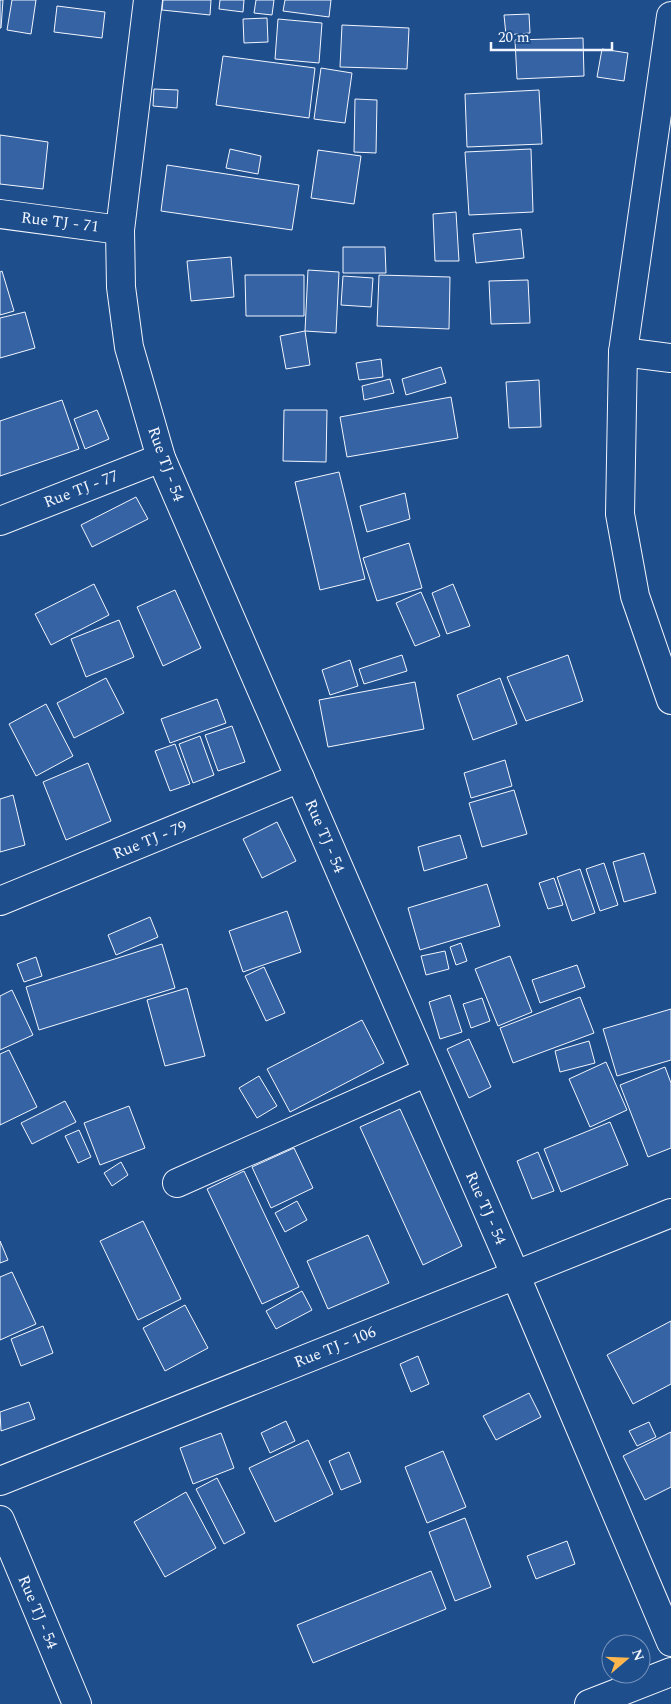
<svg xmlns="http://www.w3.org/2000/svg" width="671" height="1704" viewBox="0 0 671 1704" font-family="Spectral,serif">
	<rect width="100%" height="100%" fill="#1f4e8c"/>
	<g fill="#3563a3" stroke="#f2f6ff">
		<polygon points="0,0 3,0 1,28 0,28"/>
		<polygon points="12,0 36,0 31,34 7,30"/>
		<polygon points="163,0 211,0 210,15 162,10"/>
		<polygon points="220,0 244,0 243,12 219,9"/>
		<polygon points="256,0 274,0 272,15 254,13"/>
		<polygon points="285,0 331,0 329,17 283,11"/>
		<polygon points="57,6 105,12 102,38 54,32"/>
		<polygon points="529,14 530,33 506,35 504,15"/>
		<polygon points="267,18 268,42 244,43 243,19"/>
		<polygon points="278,19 322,23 319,63 275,59"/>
		<polygon points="342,25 409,28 407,69 340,67"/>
		<polygon points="583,38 584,76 517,79 515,40"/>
		<polygon points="602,49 628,53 624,81 597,77"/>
		<polygon points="223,56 315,68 309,118 216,105"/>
		<polygon points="321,68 352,73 345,123 314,119"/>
		<polygon points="154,89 178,90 177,108 153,106"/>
		<polygon points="539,90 542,144 467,147 465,94"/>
		<polygon points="355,99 377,100 376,153 354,152"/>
		<polygon points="0,135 48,142 43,189 0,184"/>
		<polygon points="230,149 261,156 258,174 226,168"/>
		<polygon points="531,149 533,212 469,215 465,152"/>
		<polygon points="318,150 361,156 354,204 311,198"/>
		<polygon points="167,165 299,185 292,230 161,211"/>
		<polygon points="456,212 459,261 435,261 433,214"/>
		<polygon points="521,229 524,258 476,263 473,234"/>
		<polygon points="343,247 385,247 386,273 343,273"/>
		<polygon points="231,257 234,297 191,301 187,261"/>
		<polygon points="308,270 339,272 336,333 305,331"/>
		<polygon points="2,271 14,311 0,315 0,272"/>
		<polygon points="245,275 304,275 304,316 246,316"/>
		<polygon points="379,275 450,277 449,329 377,326"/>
		<polygon points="343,276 373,278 371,307 341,305"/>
		<polygon points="528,280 530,323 491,324 489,281"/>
		<polygon points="25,312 35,348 0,358 0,318"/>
		<polygon points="305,331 310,365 286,369 280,336"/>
		<polygon points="381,359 383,377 359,380 356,363"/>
		<polygon points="441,367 446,383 406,395 402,379"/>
		<polygon points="390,379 394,393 364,400 362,386"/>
		<polygon points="539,380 541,427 509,428 506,382"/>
		<polygon points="451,397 458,438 347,457 340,417"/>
		<polygon points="62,400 79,449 0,476 0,421"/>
		<polygon points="97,410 109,439 85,449 74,419"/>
		<polygon points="284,410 327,410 326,462 283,461"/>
		<polygon points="339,472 365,579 320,590 295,482"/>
		<polygon points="405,493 410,519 367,532 360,506"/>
		<polygon points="136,497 148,519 92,547 81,525"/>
		<polygon points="409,543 422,588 377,601 363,558"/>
		<polygon points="94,584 109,615 51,645 35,614"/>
		<polygon points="453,584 470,626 447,634 432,593"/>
		<polygon points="175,590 201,648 163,666 137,607"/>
		<polygon points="421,592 440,636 415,646 396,603"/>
		<polygon points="119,620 134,657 86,677 71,639"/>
		<polygon points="402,655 407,671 364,684 359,669"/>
		<polygon points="568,655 583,701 526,721 507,677"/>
		<polygon points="350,660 358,686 330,695 322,670"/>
		<polygon points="106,678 124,713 74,738 57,703"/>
		<polygon points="500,678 517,724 473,740 457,695"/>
		<polygon points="415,682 424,729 328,747 319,700"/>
		<polygon points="217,699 226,723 170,743 161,719"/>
		<polygon points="46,704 73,756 36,776 9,724"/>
		<polygon points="232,726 245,762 218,771 205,735"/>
		<polygon points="200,736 214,775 193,783 179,744"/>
		<polygon points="175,744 190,784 170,791 155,751"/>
		<polygon points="505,760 512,786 471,798 464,773"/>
		<polygon points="88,763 111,821 66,840 43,782"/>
		<polygon points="514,790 527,834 482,847 469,803"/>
		<polygon points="13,795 25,845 0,852 0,799"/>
		<polygon points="277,822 296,861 262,878 243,839"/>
		<polygon points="460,835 467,858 424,871 418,847"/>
		<polygon points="644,853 656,893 624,902 613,862"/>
		<polygon points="604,863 618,905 600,911 586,869"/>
		<polygon points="580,869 595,913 572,921 557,877"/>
		<polygon points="554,878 563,905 548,909 539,883"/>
		<polygon points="487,884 500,926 420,950 408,908"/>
		<polygon points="287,911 301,952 243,972 229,931"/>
		<polygon points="150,917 158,937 116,955 108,935"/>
		<polygon points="461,943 467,961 456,965 450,947"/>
		<polygon points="162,944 175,988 39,1030 26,987"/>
		<polygon points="445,951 449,969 426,975 421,956"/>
		<polygon points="510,956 532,1012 498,1026 475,969"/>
		<polygon points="36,957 42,976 24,982 17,964"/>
		<polygon points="577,965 585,987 540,1003 532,980"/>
		<polygon points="264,967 285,1013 266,1021 245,976"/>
		<polygon points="187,988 205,1056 165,1066 147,1000"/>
		<polygon points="12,990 33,1035 0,1050 0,996"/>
		<polygon points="450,995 462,1032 440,1039 429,1002"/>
		<polygon points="580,997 594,1033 513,1063 500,1028"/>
		<polygon points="482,998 490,1021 471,1028 463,1004"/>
		<polygon points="671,1009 671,1060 617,1076 603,1029"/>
		<polygon points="362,1020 384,1063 290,1112 267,1069"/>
		<polygon points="469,1039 491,1087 469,1098 447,1049"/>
		<polygon points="589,1041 595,1063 560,1072 555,1051"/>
		<polygon points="9,1050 37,1107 0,1125 0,1054"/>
		<polygon points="606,1062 627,1110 590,1127 569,1079"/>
		<polygon points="665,1067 671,1083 671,1148 648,1157 620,1085"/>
		<polygon points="259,1076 277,1106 257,1118 239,1088"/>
		<polygon points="65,1101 76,1122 32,1144 21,1123"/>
		<polygon points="129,1106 145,1148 100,1165 84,1123"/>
		<polygon points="400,1109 462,1246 423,1265 360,1127"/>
		<polygon points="610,1122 628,1165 561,1192 544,1149"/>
		<polygon points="79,1130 91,1157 78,1163 65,1136"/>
		<polygon points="294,1148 313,1188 271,1208 252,1167"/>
		<polygon points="538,1152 554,1191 532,1199 517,1161"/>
		<polygon points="121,1162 128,1175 112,1186 104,1173"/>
		<polygon points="244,1171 299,1287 262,1304 207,1189"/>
		<polygon points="297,1201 307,1220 285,1232 275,1213"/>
		<polygon points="143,1221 181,1299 138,1320 100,1241"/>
		<polygon points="368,1235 389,1283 328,1309 307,1261"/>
		<polygon points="0,1241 8,1260 0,1263"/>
		<polygon points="12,1272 36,1324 0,1340 0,1277"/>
		<polygon points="302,1291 312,1310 276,1329 266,1311"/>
		<polygon points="185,1305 208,1348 165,1371 143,1328"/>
		<polygon points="671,1321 671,1384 633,1404 607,1355"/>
		<polygon points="43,1326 53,1353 21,1366 11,1339"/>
		<polygon points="418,1356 429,1384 411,1392 400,1364"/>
		<polygon points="529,1393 541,1417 496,1440 483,1416"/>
		<polygon points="29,1402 35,1419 1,1431 0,1412"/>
		<polygon points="286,1421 295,1441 270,1453 261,1433"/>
		<polygon points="649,1422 656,1437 637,1446 629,1431"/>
		<polygon points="671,1432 671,1487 645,1500 623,1456"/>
		<polygon points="221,1433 234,1468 193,1484 180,1448"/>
		<polygon points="308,1440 333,1494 275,1522 249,1468"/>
		<polygon points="443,1451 466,1507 427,1523 405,1467"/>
		<polygon points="349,1452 361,1482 341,1490 329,1461"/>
		<polygon points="217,1478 245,1533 224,1544 196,1489"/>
		<polygon points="186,1492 216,1548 165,1577 134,1522"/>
		<polygon points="465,1518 491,1587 455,1601 429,1532"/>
		<polygon points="567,1541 575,1564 536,1579 527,1556"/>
		<polygon points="431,1571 446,1609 313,1663 297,1625"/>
	</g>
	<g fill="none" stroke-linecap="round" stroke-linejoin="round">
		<defs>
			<g id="minor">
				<polyline points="148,0 120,230 121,287 129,347 161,458 515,1274 671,1642"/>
				<polyline points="671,16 623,352 620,514 635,596 671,700"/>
				<polyline points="0,214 120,230"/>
				<polyline points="623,352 671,358"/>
				<polyline points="0,521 161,458"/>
				<polyline points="0,901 300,778"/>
				<polyline points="177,1183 427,1072"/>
				<polyline points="0,1481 671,1213"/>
				<polyline points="0,1520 77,1704"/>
			</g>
			<polyline id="major" points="589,1704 671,1672"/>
		</defs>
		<use href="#minor" stroke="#f2f6ff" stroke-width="30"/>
		<use href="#major" stroke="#f2f6ff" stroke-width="30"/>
		<use href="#minor" stroke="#1f4e8c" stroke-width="28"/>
		<use href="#major" stroke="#1f4e8c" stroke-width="28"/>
	</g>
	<g text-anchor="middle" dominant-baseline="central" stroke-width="4" stroke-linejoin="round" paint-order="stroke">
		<g font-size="16" fill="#f2f6ff" stroke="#1f4e8c">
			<text transform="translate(60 222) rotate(7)">Rue TJ - 71</text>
			<text transform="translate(166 464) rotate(70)">Rue TJ - 54</text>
			<text transform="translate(81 489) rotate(-21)">Rue TJ - 77</text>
			<text transform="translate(325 836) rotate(67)">Rue TJ - 54</text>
			<text transform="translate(150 840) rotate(-22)">Rue TJ - 79</text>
			<text transform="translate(486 1208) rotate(66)">Rue TJ - 54</text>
			<text transform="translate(335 1347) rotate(-22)">Rue TJ - 106</text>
			<text transform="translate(38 1612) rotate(67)">Rue TJ - 54</text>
		</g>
	</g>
	<g transform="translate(626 1659) rotate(71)"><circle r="24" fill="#1f4e8c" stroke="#7391ba"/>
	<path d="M0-4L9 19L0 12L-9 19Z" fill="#ffb74d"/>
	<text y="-8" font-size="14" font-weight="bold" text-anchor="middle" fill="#f2f6ff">N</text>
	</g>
	<path d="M491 42v8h121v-8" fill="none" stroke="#f2f6ff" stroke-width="2.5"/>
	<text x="498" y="42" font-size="15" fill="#f2f6ff" stroke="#1f4e8c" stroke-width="4" paint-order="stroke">20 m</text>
</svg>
